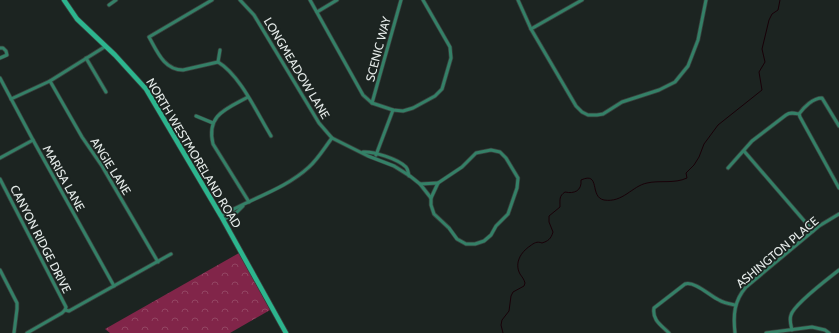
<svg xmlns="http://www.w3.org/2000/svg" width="839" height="333" viewBox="0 0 839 333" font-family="Cabin,sans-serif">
	<defs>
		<pattern id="forest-crowns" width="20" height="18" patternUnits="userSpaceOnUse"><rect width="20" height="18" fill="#812549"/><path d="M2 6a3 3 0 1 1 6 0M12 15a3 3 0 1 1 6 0" fill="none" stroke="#934563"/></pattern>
	</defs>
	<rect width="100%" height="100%" fill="#1c2421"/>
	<polygon fill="url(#forest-crowns)" points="239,253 270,310 230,333 110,333 105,329"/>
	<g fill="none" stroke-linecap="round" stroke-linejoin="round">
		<path stroke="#180108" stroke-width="1" d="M 503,333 L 501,325 L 502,320 L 509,311 L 511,296 L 513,292 L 524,286 L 525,283 C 524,279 522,277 520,274 C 514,263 521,252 530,246 C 534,243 537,241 542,243 C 548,241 551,239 553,232 L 549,222 L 549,216 L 560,207 C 560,199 559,196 565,192 C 574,194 582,191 581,180 C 601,171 589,197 604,200 C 623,203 632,186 647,183 C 660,180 674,184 687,178 L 686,173 L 694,165 L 699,157 L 704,144 L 718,125 L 762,90 L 759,72 L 765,62 L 762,49 L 769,20 L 772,14 L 778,10 L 780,0"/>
		<defs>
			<g id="street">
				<path d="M 212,0 L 149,37 C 157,51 164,70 183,70 L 218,62 C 240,75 257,113 271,136"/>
				<polyline points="240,0 254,15 319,123 332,138 368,156 394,166 410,176 420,184 431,198"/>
				<polyline points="310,0 363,95 372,103 393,110 403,111 413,108 435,96 442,89 451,58 450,47 423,0"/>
				<polyline points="518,0 531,29 576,106 582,112 588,115 597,115 603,114 622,102 659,90 675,82 688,66 698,40 706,0"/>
				<polyline points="109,5 116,0"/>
				<polyline points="317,12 337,0"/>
				<polyline points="531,29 582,0"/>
				<polyline points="0,48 3,48 6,51 7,55 0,58"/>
				<polyline points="86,58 106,92"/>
				<polyline points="218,62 220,50"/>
				<polyline points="0,78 33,140 114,286"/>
				<polyline points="50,81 82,137 102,166 158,262"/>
				<path d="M 248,97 C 226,109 206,115 213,144 L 249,202"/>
				<polyline points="11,99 50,81 106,46"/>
				<polyline points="372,103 401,0"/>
				<path d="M 799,114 C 804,107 813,98 822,98 L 839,126"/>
				<polyline points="196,116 213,123"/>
				<polygon points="491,150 500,152 506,158 518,178 517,188 508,214 496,226 491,235 484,241 475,244 466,244 457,239 449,228 434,214 431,205 431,198 438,183 462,167 476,153"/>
				<polyline points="744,151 813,231"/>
				<path d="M 363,152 C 373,151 398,159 406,167 C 408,169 408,172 409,176"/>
				<polyline points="376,155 393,110"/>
				<polyline points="0,158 33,140"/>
				<path d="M 728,168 L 752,141 L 786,115 C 790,112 794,113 799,114 L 800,117 L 839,188"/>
				<polyline points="0,179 66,307 65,310 62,313 27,333"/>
				<polyline points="420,184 438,183"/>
				<path d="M 221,216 C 249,199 284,190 309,167 C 318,159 325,147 332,138"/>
				<polyline points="223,220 237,212 243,206"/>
				<polyline points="0,270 17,303 17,309 14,333"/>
				<polyline points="65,310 69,311 171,254"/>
				<path d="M 792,330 C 791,325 789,320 791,315 C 794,304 829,278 839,270"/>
				<path d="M 669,333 C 661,325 652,320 654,308 L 685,284 C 695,281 710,296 719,300 C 724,303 730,304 735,305"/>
				<path d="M 735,333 C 733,315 734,301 746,287 L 819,226 L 839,214"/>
				<polyline points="766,333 812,327 825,330 829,333"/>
			</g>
			<polyline id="secondary" points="64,0 77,19 115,55 146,89 221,216 286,333"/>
		</defs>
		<use href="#street" stroke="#38403d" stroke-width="4.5"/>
		<use href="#secondary" stroke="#38403d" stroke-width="6"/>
		<use href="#street" stroke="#348067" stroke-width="3"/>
		<use href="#secondary" stroke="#2cb58e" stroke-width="4.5"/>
	</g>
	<g text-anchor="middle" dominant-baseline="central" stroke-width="3.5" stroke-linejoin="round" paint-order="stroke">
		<g font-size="12" fill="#e4eae8" stroke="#1c2421">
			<text transform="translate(378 49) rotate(-75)">SCENIC WAY</text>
			<text transform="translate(297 68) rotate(59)">LONGMEADOW LANE</text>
			<text transform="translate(194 153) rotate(59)">NORTH WESTMORELAND ROAD</text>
			<text transform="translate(111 166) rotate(58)">ANGIE LANE</text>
			<text transform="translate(64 178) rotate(61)">MARISA LANE</text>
			<text transform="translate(41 239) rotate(63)">CANYON RIDGE DRIVE</text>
			<text transform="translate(777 252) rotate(-40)">ASHINGTON PLACE</text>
		</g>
	</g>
</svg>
